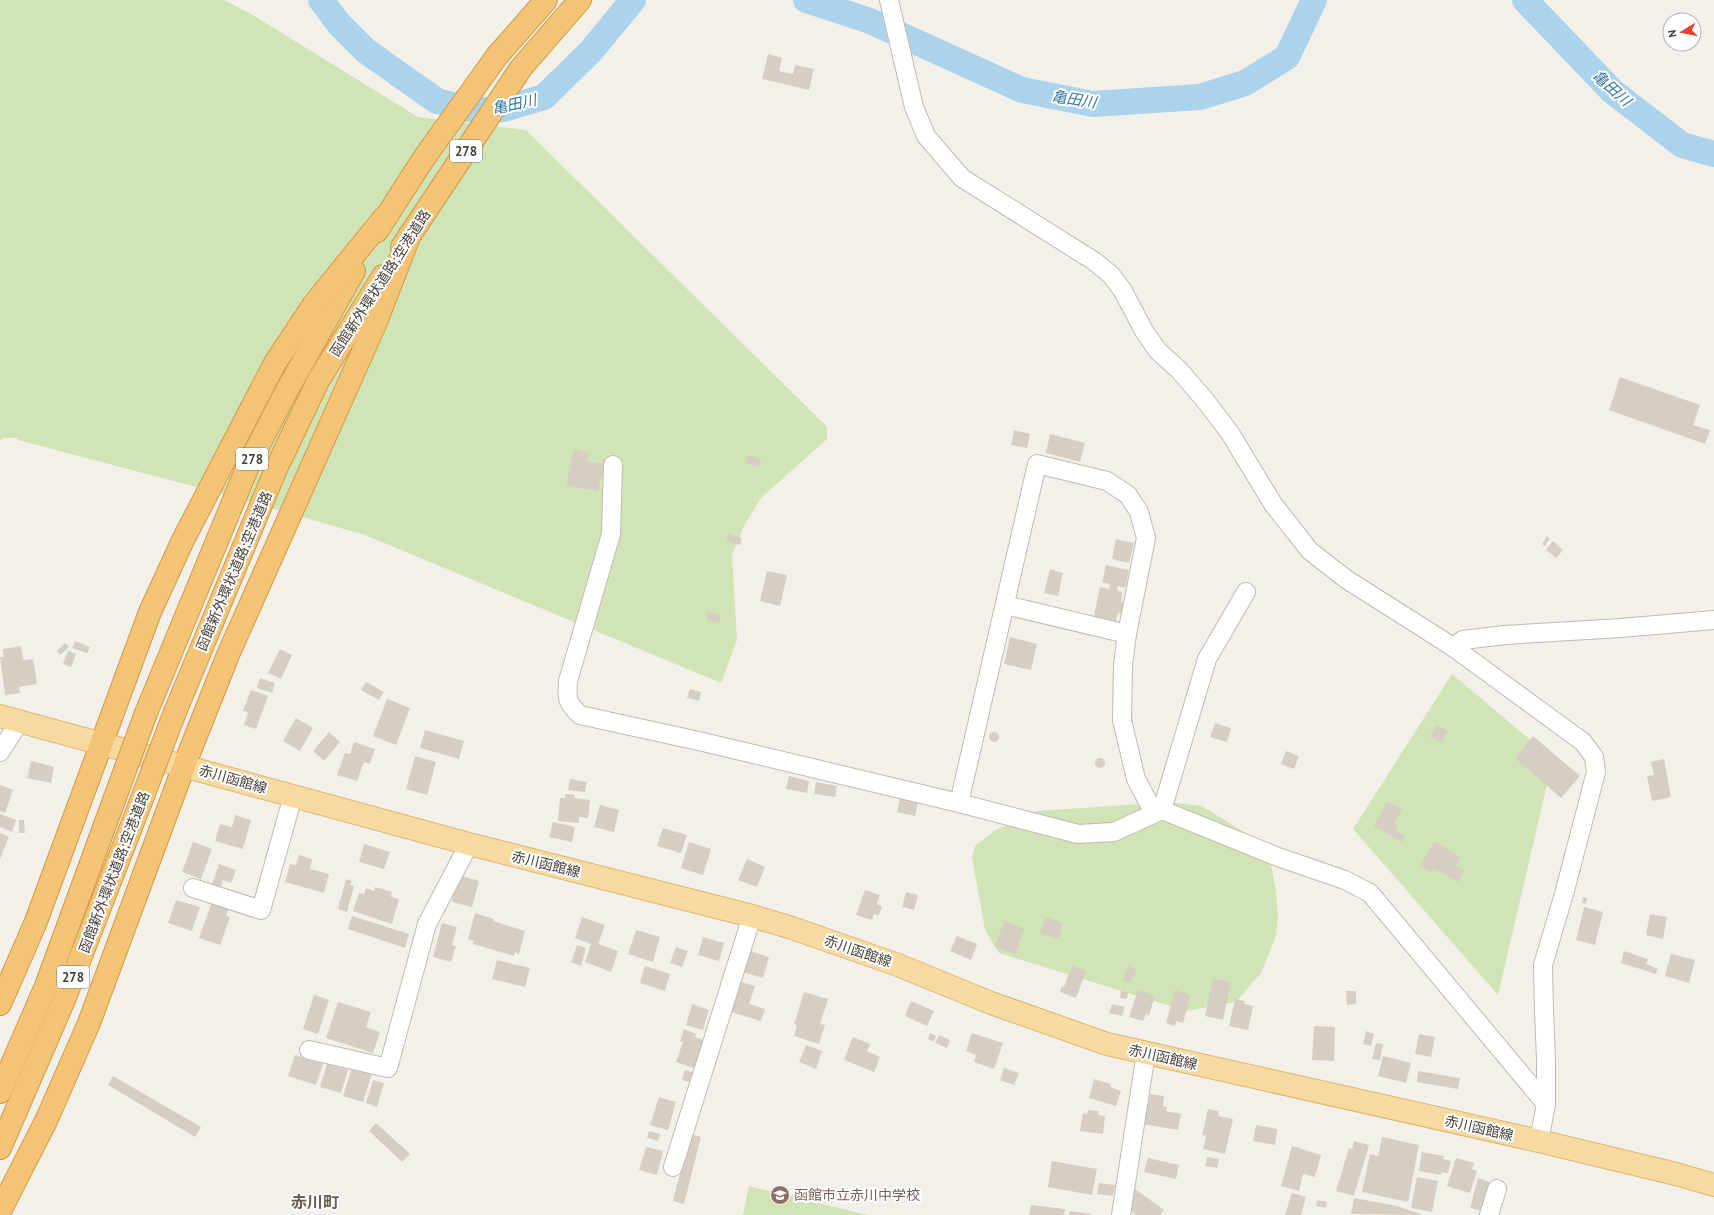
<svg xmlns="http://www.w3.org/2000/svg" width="1714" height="1215" viewBox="0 0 1714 1215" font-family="'PT Sans','Noto Sans JP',sans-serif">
	<rect width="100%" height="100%" fill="#f3f0e9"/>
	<g fill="#d1e4b5">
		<polygon points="0,0 224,0 251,14 418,117 526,130 827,427 827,439 761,498 744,526 732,555 737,640 721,683 365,535 215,492 18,440 17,438 4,438 0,441"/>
		<polygon points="1452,674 1553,759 1498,995 1353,829"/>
		<polygon points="1169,802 1202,806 1252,837 1266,851 1271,865 1276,891 1278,916 1276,936 1261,973 1236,1002 1186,1011 999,953 985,930 972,857 975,846 994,831 1038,811"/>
		<polygon points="749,1186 868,1215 743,1215"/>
	</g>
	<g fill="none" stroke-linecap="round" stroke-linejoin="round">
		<g stroke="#abd3eb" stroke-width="26">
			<polyline points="321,0 339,24 366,51 437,101 469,109 489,110 504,109 544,97 591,51 633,0"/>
			<polyline points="806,0 870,21 1022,90 1093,104 1200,97 1245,83 1287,57 1314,0"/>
			<polyline points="1525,0 1612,91 1682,145 1714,154"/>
		</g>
	</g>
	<g fill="#d7cec3">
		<polygon points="768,54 782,58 779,71 793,74 795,65 814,69 809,90 762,79"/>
		<polygon points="1620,377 1700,405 1693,425 1710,430 1705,444 1609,410"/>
		<polygon points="1014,430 1030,434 1027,448 1011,445"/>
		<polygon points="1050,434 1085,443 1080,462 1046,453"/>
		<polygon points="574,449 589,453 587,461 604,464 598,491 566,485"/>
		<polygon points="748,455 761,459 759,467 745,463"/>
		<polygon points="728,534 742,538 740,545 726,541"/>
		<polygon points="1547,536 1550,538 1545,546 1542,544"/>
		<polygon points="1116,539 1134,543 1129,563 1112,559"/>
		<polygon points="1553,541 1563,550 1556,558 1546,550"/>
		<polygon points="1106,565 1129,570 1125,588 1118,586 1117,591 1122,592 1121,602 1126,603 1124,614 1118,613 1115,626 1093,621 1100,587 1109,589 1110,584 1102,582"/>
		<polygon points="1050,569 1063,573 1058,596 1044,593"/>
		<polygon points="767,571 787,575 780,606 760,601"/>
		<polygon points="708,611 721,615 719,623 706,620"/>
		<polygon points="1010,637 1037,644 1031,670 1004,664"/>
		<polygon points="75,641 90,647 87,653 72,648"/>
		<polygon points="65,643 69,647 60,655 57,651"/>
		<polygon points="21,646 23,660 33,659 37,684 19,687 20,693 5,695 0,657 4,657 3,649"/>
		<polygon points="280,649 292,655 281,679 268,673"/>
		<polygon points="68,651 76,654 71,667 63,664"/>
		<polygon points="260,678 275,683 272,693 257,688"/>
		<polygon points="366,682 384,692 379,700 361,690"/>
		<polygon points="690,689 701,692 699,701 687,698"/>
		<polygon points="251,690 268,696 256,729 244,725 248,712 243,711"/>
		<polygon points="387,699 410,708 396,745 373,736"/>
		<polygon points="296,718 313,728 300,751 283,741"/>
		<polygon points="1215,723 1231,728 1227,742 1210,737"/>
		<polygon points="1436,725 1448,731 1442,742 1430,737"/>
		<polygon points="425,730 464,741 459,759 420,748"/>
		<circle cx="994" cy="737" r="5"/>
		<polygon points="329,732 340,742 324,761 313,751"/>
		<polygon points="1533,736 1580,776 1561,798 1515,758"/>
		<polygon points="354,742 375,749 370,764 364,762 357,781 337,775 345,753 350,754"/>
		<polygon points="1286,751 1299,756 1294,769 1281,764"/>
		<polygon points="415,756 436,762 427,795 406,789"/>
		<circle cx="1100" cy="763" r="5"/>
		<polygon points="1664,759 1671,797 1652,801 1647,776 1654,775 1651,762"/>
		<polygon points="31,761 54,767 51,783 27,778"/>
		<polygon points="789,776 809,781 807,793 786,789"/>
		<polygon points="570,779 587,782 585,792 568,790"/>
		<polygon points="816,782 837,786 835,797 814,794"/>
		<polygon points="0,785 13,790 5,813 0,811"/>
		<polygon points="565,794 575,795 574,798 590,800 588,818 579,817 579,823 558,821 560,798 565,798"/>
		<polygon points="900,798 918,802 915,816 897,812"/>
		<polygon points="1387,801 1402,809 1394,824 1398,826 1396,831 1405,836 1402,842 1374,826"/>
		<polygon points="600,805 619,810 614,832 594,827"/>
		<polygon points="0,814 16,820 12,832 0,827"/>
		<polygon points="235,815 251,820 243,849 215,841 220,824 232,827"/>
		<polygon points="19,820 24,820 25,833 19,833"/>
		<polygon points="553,822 575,827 572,842 549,837"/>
		<polygon points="663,828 687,835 681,853 657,846"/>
		<polygon points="0,833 9,837 0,859"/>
		<polygon points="1435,841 1461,858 1456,865 1465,870 1458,882 1434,868 1431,872 1420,865"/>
		<polygon points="193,842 212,849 201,879 182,872"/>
		<polygon points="689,842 711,849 703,875 681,868"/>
		<polygon points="364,844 390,852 384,869 359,862"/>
		<polygon points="299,855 312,859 310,869 329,874 324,893 285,882 290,864 296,865"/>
		<polygon points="747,859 765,867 757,887 738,880"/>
		<polygon points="219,864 236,870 231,883 223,880 220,890 211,887"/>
		<polygon points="458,875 479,881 472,907 452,902"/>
		<polygon points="346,879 352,881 350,885 354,886 347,912 338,909"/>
		<polygon points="375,887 392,892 391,897 399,899 392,924 353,911 359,893 364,894 366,888 374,891"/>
		<polygon points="865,890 880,895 877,904 882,906 879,915 874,914 872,920 856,915"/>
		<polygon points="906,892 918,895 914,910 902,907"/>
		<polygon points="1583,897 1587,898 1586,904 1582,903"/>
		<polygon points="176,900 200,907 192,931 168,923"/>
		<polygon points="212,902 229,908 226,916 230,917 220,945 199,938"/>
		<polygon points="1584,907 1603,912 1595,945 1576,940"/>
		<polygon points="475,913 494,919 493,921 525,931 519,954 515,952 514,956 473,944 474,941 468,939"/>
		<polygon points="1650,914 1667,917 1663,939 1646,935"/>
		<polygon points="352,916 409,934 405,948 348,929"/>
		<polygon points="582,917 605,925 598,944 618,951 611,972 585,962 591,944 575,938"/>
		<polygon points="1045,917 1063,923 1059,939 1040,933"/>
		<polygon points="1004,921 1024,928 1016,954 995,947"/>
		<polygon points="442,923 457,927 452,945 456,946 451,962 433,957"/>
		<polygon points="636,930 660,937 653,962 628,954"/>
		<polygon points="957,936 977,944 971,960 950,951"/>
		<polygon points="703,937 724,943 719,961 698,955"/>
		<polygon points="577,945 586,948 581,966 571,962"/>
		<polygon points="676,947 688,951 682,967 670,963"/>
		<polygon points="750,951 769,957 763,978 743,972"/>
		<polygon points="1624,951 1648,959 1646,964 1658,969 1656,974 1621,963"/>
		<polygon points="1671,954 1695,960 1689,983 1665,976"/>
		<polygon points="497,960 530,968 525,987 492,979"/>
		<polygon points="1072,965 1086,971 1076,998 1060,992 1062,986 1064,987"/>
		<polygon points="645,966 670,974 665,991 640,983"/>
		<polygon points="1128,966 1136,969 1131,983 1123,980"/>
		<polygon points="1213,978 1231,982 1223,1020 1205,1016"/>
		<polygon points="738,981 755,986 749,1004 765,1009 761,1021 728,1011"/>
		<polygon points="1138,990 1155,996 1149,1015 1146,1014 1143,1021 1129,1017"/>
		<polygon points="1175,990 1191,995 1183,1023 1176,1021 1175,1026 1166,1023"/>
		<polygon points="1121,991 1128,992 1127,999 1120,998"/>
		<polygon points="1346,991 1356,991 1356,1004 1347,1005"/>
		<polygon points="804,992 828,999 820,1024 825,1025 819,1044 794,1036 797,1025 794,1024"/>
		<polygon points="314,995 329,1000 318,1034 303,1029"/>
		<polygon points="1235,999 1245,1001 1244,1004 1253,1006 1248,1030 1229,1026"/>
		<polygon points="911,1001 934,1011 927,1026 905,1016"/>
		<polygon points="338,1002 371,1012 366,1027 380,1032 373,1053 326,1038"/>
		<polygon points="692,1004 709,1010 703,1030 686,1025"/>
		<polygon points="1112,1004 1125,1007 1122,1016 1109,1013"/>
		<polygon points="1314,1026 1335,1027 1334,1061 1312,1060"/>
		<polygon points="684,1029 696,1034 695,1037 706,1041 696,1069 676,1062 683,1042 680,1041"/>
		<polygon points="1366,1031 1374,1034 1371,1046 1363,1044"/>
		<polygon points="930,1033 936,1036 934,1042 928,1039"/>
		<polygon points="972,1033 1003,1043 994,1069 974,1062 976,1055 966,1051"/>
		<polygon points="1419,1034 1435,1037 1431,1057 1415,1054"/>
		<polygon points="939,1035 950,1040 947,1048 935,1043"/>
		<polygon points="853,1037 870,1044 867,1051 880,1057 874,1072 844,1060"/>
		<polygon points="1376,1043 1383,1044 1380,1060 1372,1059"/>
		<polygon points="806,1045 822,1051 816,1069 799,1062"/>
		<polygon points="295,1055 323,1064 316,1085 288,1076"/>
		<polygon points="1383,1056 1411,1063 1406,1083 1378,1076"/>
		<polygon points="327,1064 348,1070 341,1093 320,1087"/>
		<polygon points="352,1067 372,1074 363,1102 343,1096"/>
		<polygon points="1004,1068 1019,1073 1014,1085 1000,1080"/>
		<polygon points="685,1070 696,1073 693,1083 682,1080"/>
		<polygon points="1418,1071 1460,1078 1458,1089 1417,1082"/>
		<polygon points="113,1076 201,1127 195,1137 108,1085"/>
		<polygon points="1094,1079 1111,1084 1110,1087 1121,1091 1116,1106 1089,1098"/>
		<polygon points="373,1080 384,1083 377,1107 366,1103"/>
		<polygon points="1150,1094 1164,1096 1163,1106 1167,1107 1166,1111 1181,1114 1178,1130 1143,1124 1146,1102 1149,1103"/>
		<polygon points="659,1097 676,1102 668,1130 650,1125"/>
		<polygon points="1208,1109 1219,1111 1218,1116 1233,1119 1225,1154 1203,1149 1206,1136 1202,1135"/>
		<polygon points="1088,1110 1099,1111 1098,1115 1105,1116 1103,1134 1080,1131 1083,1113 1087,1114"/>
		<polygon points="376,1123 410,1154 402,1162 369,1131"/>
		<polygon points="1256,1125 1277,1129 1275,1145 1253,1141"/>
		<polygon points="649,1131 660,1134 658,1141 647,1138"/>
		<polygon points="690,1134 701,1137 684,1204 673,1201"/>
		<polygon points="1382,1137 1419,1145 1408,1202 1362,1192 1370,1154 1378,1156"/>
		<polygon points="1354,1141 1369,1145 1354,1196 1336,1191 1349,1148 1352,1149"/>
		<polygon points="1292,1146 1321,1155 1315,1177 1303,1174 1299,1191 1281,1186"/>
		<polygon points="646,1147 663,1151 657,1175 639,1170"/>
		<polygon points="1422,1152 1444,1156 1443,1159 1451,1161 1448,1173 1441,1172 1441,1175 1419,1171"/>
		<polygon points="1207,1157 1219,1159 1217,1168 1205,1166"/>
		<polygon points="1148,1158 1179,1165 1176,1179 1144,1172"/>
		<polygon points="1456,1158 1474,1163 1472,1169 1477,1171 1470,1193 1447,1186"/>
		<polygon points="1052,1161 1097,1169 1092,1195 1048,1187"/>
		<polygon points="1417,1177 1438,1181 1432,1212 1411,1208"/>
		<polygon points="1478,1178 1489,1182 1482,1211 1470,1208"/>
		<polygon points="1099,1183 1115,1185 1113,1196 1097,1194"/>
		<polygon points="1135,1189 1164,1210 1160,1215 1136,1215 1130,1211"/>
		<polygon points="1292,1193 1306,1197 1301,1215 1285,1215"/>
		<polygon points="1354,1198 1397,1206 1423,1215 1351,1214"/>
		<polygon points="1317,1200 1327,1202 1326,1208 1316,1206"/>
		<polygon points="1031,1205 1065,1209 1064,1215 1029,1215"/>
		<polygon points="1070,1211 1091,1214 1091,1215 1069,1215"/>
	</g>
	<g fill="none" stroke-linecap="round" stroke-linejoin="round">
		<defs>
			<g id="minor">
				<polyline points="889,0 914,107 926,136 962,178 1094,261 1111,275 1123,291 1144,331 1158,351 1179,370 1204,399 1230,433 1273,504 1310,551 1346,579 1453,647 1583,742 1594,757 1596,772 1564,894 1543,965 1544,1011 1546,1059 1546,1104 1539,1141"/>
				<path d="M 613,465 L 611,534 L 568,681 C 567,699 566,702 580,715 L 703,742 L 959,803 L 1078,834 L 1114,832 L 1162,810"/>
				<polyline points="1246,592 1207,659 1162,810 1278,857 1345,880 1370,893 1546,1104"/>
				<polyline points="1005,605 1127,634"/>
				<polyline points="1453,647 1463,640 1505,635 1621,628 1714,620"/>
				<polyline points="0,752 20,721"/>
				<polyline points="959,803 1037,464 1107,481 1128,495 1139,512 1146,538 1127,634 1123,665 1122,720 1136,779 1154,813"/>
				<polyline points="193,888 261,910 293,796"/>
				<polyline points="309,1050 388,1068 427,924 469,844"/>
				<polyline points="673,1167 752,916"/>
				<polyline points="1121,1215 1146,1053"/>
				<polyline points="1489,1215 1497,1189"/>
			</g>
			<polyline id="major" points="0,716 469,844 752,916 792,928 898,965 991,1003 1107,1044 1539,1141 1676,1174 1714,1185"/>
			<g id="highway">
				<polyline points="377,231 424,158 497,56 546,0"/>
				<polyline points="402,247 521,68 580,0"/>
				<polyline points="175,712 276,469 318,381 383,276"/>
				<polyline points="146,713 248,466 287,390 354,271"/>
				<polyline points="0,1004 35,924 150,612 183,540 275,363 314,304 384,218"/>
				<polyline points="0,1092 46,986 113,803"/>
				<polyline points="0,1148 64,1000 140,804"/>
				<polyline points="0,1211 46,1121 89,1023 184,766 228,655 376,322 410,234"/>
			</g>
		</defs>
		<use href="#minor" stroke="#c1baaf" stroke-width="20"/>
		<use href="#major" stroke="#dbb670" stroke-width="24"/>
		<use href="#highway" stroke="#d29845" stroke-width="24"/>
		<use href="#minor" stroke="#fff" stroke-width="18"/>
		<use href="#major" stroke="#f7da9f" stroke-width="22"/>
		<use href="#highway" stroke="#f3c475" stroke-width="22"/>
		<defs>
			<g id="highway-bridge">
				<polyline points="113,803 146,713"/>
				<polyline points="140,804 175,712"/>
			</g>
		</defs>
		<use href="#highway-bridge" stroke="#d29845" stroke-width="24" stroke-linecap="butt"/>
		<use href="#highway-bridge" stroke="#f3c475" stroke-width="22"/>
	</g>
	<defs>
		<symbol id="school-disc" viewBox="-11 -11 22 22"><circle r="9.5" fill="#8d6e63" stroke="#fff"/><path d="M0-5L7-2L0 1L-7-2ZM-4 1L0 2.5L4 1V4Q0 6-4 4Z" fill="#fff"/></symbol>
	</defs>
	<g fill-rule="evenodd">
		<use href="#school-disc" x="769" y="1184" width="22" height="22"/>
	</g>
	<g text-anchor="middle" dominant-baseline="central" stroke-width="4" stroke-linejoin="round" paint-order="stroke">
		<g fill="#fff" stroke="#7e7974" stroke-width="1">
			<rect x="450" y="140" width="32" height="22" rx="3"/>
			<rect x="236" y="448" width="32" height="22" rx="3"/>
			<rect x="57" y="966" width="32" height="22" rx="3"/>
		</g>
		<g font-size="13" font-weight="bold" fill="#474038">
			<text x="466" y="151">278</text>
			<text x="252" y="459">278</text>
			<text x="73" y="977">278</text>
		</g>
		<g font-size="14" fill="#474038" stroke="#fff">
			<text transform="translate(380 283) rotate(-57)">函館新外環状道路;空港道路</text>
			<text transform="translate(234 571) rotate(-67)">函館新外環状道路;空港道路</text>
			<text transform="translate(233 779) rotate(16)">赤川函館線</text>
			<text transform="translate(546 864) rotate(14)">赤川函館線</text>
			<text transform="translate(114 872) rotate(-69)">函館新外環状道路;空港道路</text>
			<text transform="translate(858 951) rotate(19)">赤川函館線</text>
			<text transform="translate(1163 1057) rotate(13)">赤川函館線</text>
			<text transform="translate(1479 1128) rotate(13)">赤川函館線</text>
		</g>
		<g font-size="14" fill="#785e54" stroke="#fff" text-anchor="start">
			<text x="794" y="1195">函館市立赤川中学校</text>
		</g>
		<g font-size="15" font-style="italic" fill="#377aa3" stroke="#fff">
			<text transform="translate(1612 88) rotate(42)">亀田川</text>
			<text transform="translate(1074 99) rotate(9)">亀田川</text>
			<text transform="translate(514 104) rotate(-12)">亀田川</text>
		</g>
		<g font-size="16" font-weight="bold" fill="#695e50" stroke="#fff">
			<text x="315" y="1202">赤川町</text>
		</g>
	</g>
	<g transform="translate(1682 32) rotate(260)"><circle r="19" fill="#ffffff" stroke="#b5b3af"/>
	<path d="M0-3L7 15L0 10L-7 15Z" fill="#ea3f2a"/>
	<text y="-6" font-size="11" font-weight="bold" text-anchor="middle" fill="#474038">N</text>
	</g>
</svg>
